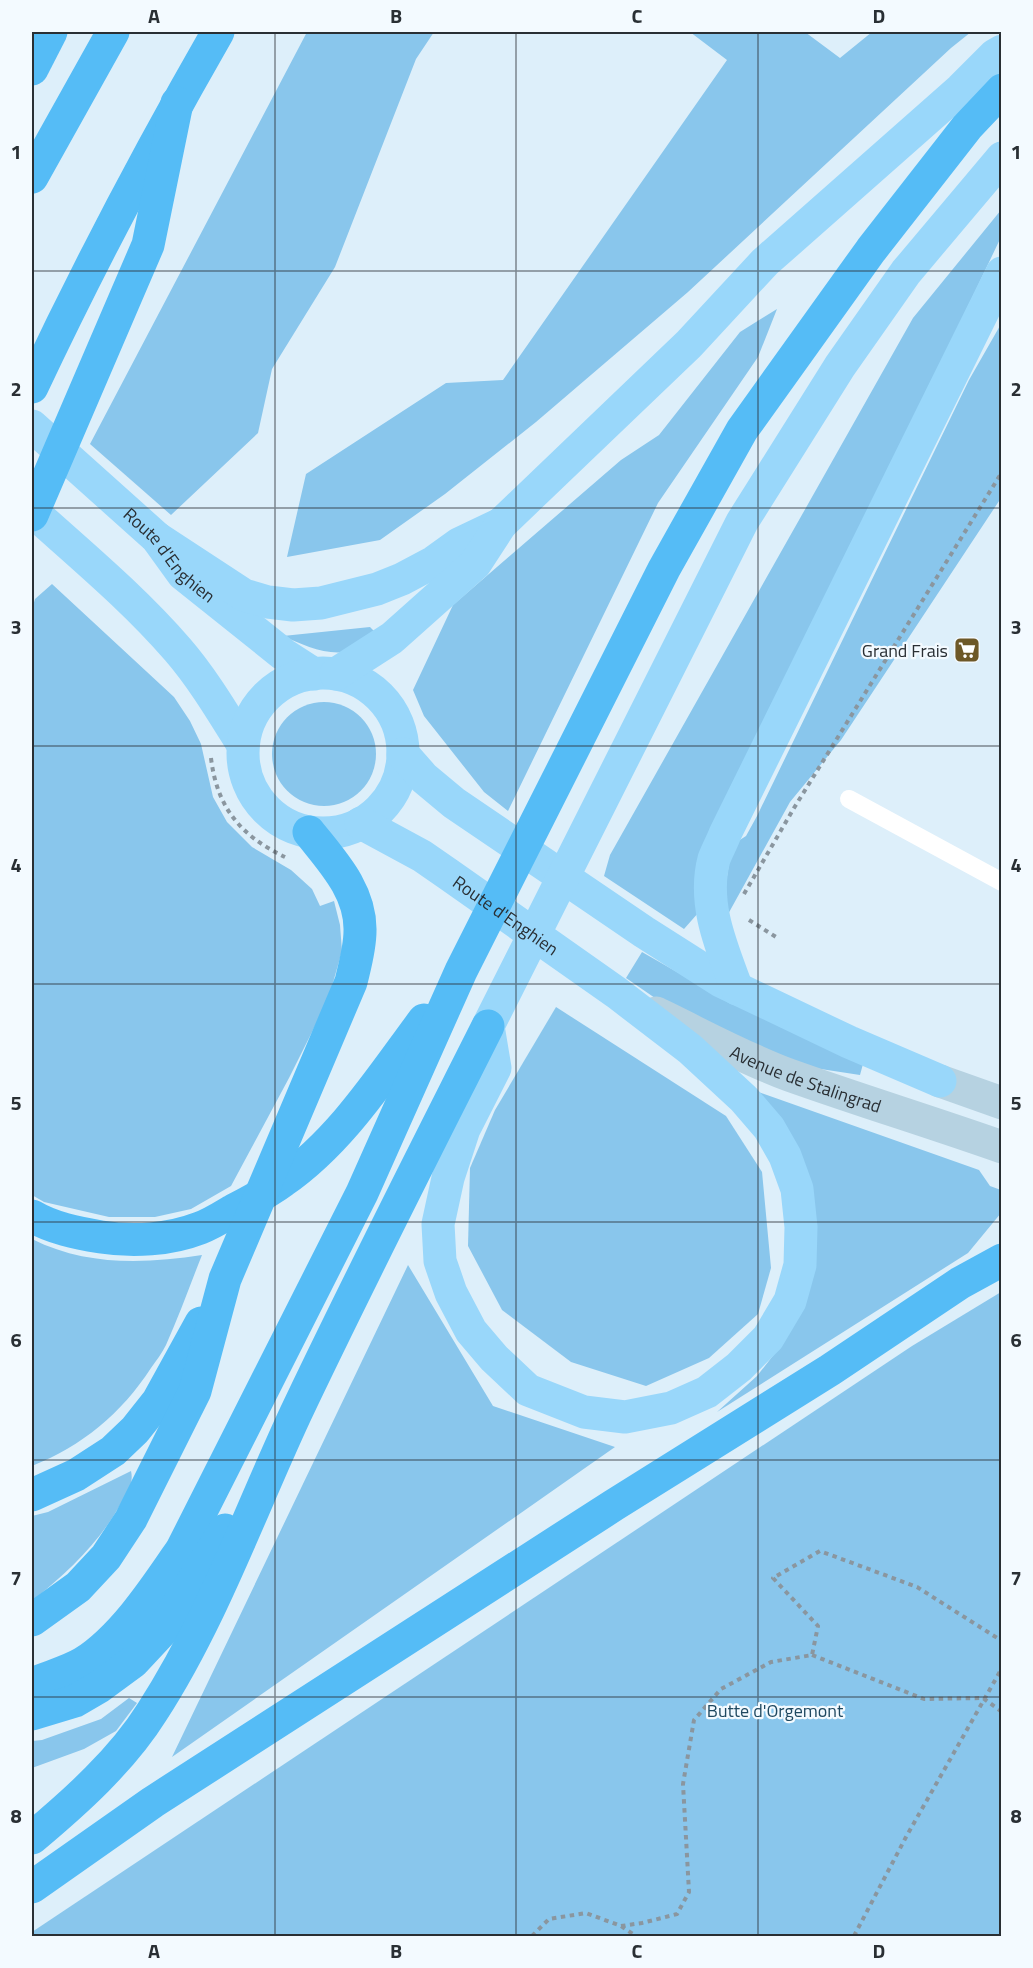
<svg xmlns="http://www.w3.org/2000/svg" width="1033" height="1968" viewBox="0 0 1033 1968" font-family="'Titillium Web',sans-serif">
	<rect width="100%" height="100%" fill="#ddeffa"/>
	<g fill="#89c6ec">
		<polygon points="307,32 434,32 416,59 335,267 272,369 258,433 171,515 90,444"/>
		<polygon points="690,32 805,32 840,58 872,32 971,32 951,48 688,292 536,422 445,494 380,540 287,557 306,474 446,383 503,380 727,60"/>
		<polygon points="1001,210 1001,237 942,361 699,912 684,929 604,876 610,855 913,318"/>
		<polygon points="777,309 758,357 658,503 508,811 484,792 424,716 413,690 453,605 621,460 659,435 740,332"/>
		<polygon points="1001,324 1001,498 841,740 790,802 727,916 723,902 732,845 746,836 757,816 969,380"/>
		<polygon points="52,584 174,697 190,721 201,744 213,797 227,822 252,847 291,870 301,879 312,889 320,906 334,901 340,925 342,951 328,1000 289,1078 231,1186 191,1209 155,1217 109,1217 44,1202 32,1195 32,609 35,599"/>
		<path d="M 370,627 L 379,636 C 370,640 362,646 353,650 C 331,658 303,645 283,636 Z"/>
		<circle cx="324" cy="754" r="52"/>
		<polygon points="642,952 719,996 863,1064 860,1075 788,1064 655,998 626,978"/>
		<polygon points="556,1007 726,1116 762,1172 771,1268 758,1314 709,1358 646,1386 571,1362 502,1310 468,1246 470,1168 495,1110"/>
		<polygon points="750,1089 979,1170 990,1186 1001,1190 1001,1213 968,1253 717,1412 757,1376 779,1348 811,1274"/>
		<path d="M 32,1239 C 86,1266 144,1264 202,1255 C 190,1285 179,1316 166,1345 C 162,1353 156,1361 151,1368 C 121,1414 82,1446 32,1466 Z"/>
		<polygon points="408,1265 493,1406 615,1447 172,1757"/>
		<polygon points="1001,1292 1001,1936 32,1936 32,1932 912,1346"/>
		<path d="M 131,1471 C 134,1484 127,1493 120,1505 C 98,1544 67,1573 32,1601 L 32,1516 L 48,1512 Z"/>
		<polygon points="129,1698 137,1703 116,1731 84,1749 32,1768 32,1741 42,1740 101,1719"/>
	</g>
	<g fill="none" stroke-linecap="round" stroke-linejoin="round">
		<g stroke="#8a969f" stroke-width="4" stroke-dasharray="4.5 4.5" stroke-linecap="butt">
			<path d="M 211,758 C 217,808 241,836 285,857"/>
			<polyline points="744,894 794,808 1002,472"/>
			<polyline points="749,920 776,937"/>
			<polyline points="812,1655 924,1699 983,1698 1002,1712"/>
			<polyline points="621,1926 642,1923 677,1914 689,1892 683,1784 694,1720 721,1689 771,1662 812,1655 818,1626 773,1578 820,1551 917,1587 1002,1641"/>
			<polyline points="532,1936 549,1919 586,1913 621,1926 636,1936"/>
			<polyline points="854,1936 906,1837 1002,1668"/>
		</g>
		<polyline stroke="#fff" stroke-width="18" points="849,799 1002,882"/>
		<g stroke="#b6d2e1" stroke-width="33">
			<path id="s1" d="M 656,1013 C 700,1034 743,1058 789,1075 C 859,1100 931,1122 1002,1147"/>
			<polyline points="940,1081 1002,1103"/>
		</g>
		<g stroke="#99d7fa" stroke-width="33">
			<path id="s2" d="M 32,426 L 157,538 L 183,574 L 283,654 L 314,674"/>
			<path d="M 32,511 C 82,556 134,599 178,650 C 203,679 223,713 243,745"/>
			<polyline points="157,538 244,595 268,602 293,605 321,603 377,589 402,579 434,562 459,544 501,524"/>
			<circle cx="323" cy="753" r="80"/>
			<polyline points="336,674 392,638 475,564 501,524 689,344 765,262 961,89 995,55 1002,51"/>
			<polyline points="403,754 424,778 454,803 644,932 721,981 849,1042 940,1081"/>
			<path id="s3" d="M 361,823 L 422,856 L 448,874 L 617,993 L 690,1049 L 744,1099 L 769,1128 L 785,1156 L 797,1189 L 801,1227 L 800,1265 L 790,1301 L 768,1338 L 739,1367 L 707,1392 L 671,1408 L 625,1417 L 584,1412 L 528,1390 L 494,1358 L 471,1331 L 451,1293 L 440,1261 L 438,1224 L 448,1178 L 464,1129 L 495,1068 L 488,1026 L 742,522 L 840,366 L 906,272 L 1002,158"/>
			<path d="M 737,989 C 722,948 702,904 714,859 C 717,851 722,842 725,834 L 1002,273"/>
		</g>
		<g stroke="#55bcf6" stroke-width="33">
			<polyline points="32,69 51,32"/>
			<polyline points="32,177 113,32"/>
			<path d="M 32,387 C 89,266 152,147 218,32"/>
			<polyline points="32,515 148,245 177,103"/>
			<path d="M 32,1216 C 52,1228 77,1233 101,1237 C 133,1242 169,1240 200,1228 C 211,1224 222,1217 232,1211 C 249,1202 267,1193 283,1181 C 341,1141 382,1076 424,1020"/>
			<polyline points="32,1495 76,1475 113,1451 135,1430 158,1401 201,1323"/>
			<path d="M 32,1620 L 78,1587 L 106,1557 L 131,1519 L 195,1391 L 225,1279 L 351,982 C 355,965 360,948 360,931 C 361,891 332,861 309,832"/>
			<path d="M 32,1684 C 48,1677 68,1672 83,1663 C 123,1638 156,1587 182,1549 L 362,1193 L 461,971 L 664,569 L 742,430 L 871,250 L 967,127 L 1002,90"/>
			<polyline points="32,1714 75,1701 99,1687 133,1662 161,1632 225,1530"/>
			<path d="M 32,1838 C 75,1802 122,1760 152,1712 C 211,1621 249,1514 295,1415 C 357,1284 423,1155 488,1026"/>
			<polyline points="32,1887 153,1802 614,1505 830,1370 960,1283 1002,1260"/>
		</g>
	</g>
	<path fill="none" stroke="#292f34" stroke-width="1.5" stroke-opacity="0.55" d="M 275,32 L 275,1936M 516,32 L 516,1936M 758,32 L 758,1936M 32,271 L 1002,271M 32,508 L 1002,508M 32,746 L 1002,746M 32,984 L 1002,984M 32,1222 L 1002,1222M 32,1460 L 1002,1460M 32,1697 L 1002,1697"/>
	<defs>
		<symbol id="supermarket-square" viewBox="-11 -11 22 22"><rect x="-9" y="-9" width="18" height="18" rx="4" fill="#6d5827" stroke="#f3faff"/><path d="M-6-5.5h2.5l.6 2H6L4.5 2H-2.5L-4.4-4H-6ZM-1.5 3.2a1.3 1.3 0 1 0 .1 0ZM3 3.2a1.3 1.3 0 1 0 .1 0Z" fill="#fff"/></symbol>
	</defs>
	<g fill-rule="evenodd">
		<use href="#supermarket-square" x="952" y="635" width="30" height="30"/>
	</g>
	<g text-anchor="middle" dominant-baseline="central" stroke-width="4.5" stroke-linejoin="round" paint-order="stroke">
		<g font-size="18" fill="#292f34" stroke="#f3faff">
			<text stroke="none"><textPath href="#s2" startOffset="189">Route d'Enghien</textPath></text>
			<text stroke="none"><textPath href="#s3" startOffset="172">Route d'Enghien</textPath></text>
			<text stroke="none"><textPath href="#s1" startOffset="164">Avenue de Stalingrad</textPath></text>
		</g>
		<g font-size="18" fill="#292f34" stroke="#f3faff" text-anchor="end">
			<text x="948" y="650">Grand Frais</text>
		</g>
		<g font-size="18" fill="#1e4860" stroke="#f3faff">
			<text x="775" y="1710">Butte d'Orgemont</text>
		</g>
	</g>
	<rect width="1033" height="1968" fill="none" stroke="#f3faff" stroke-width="66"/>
	<rect x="33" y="33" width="967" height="1902" fill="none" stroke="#292f34" stroke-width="2"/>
	<g font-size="20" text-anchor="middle" font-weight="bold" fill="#292f34">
		<text x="154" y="23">A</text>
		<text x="396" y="23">B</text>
		<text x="637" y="23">C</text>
		<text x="879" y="23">D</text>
		<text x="16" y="159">1</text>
		<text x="1016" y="159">1</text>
		<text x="16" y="396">2</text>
		<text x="1016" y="396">2</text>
		<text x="16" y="634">3</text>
		<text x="1016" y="634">3</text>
		<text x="16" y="872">4</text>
		<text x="1016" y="872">4</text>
		<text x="16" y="1110">5</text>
		<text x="1016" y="1110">5</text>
		<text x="16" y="1347">6</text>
		<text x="1016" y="1347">6</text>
		<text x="16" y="1585">7</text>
		<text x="1016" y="1585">7</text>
		<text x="16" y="1823">8</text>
		<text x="1016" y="1823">8</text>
		<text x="154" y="1958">A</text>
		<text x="396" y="1958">B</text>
		<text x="637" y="1958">C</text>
		<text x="879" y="1958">D</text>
	</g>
</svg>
